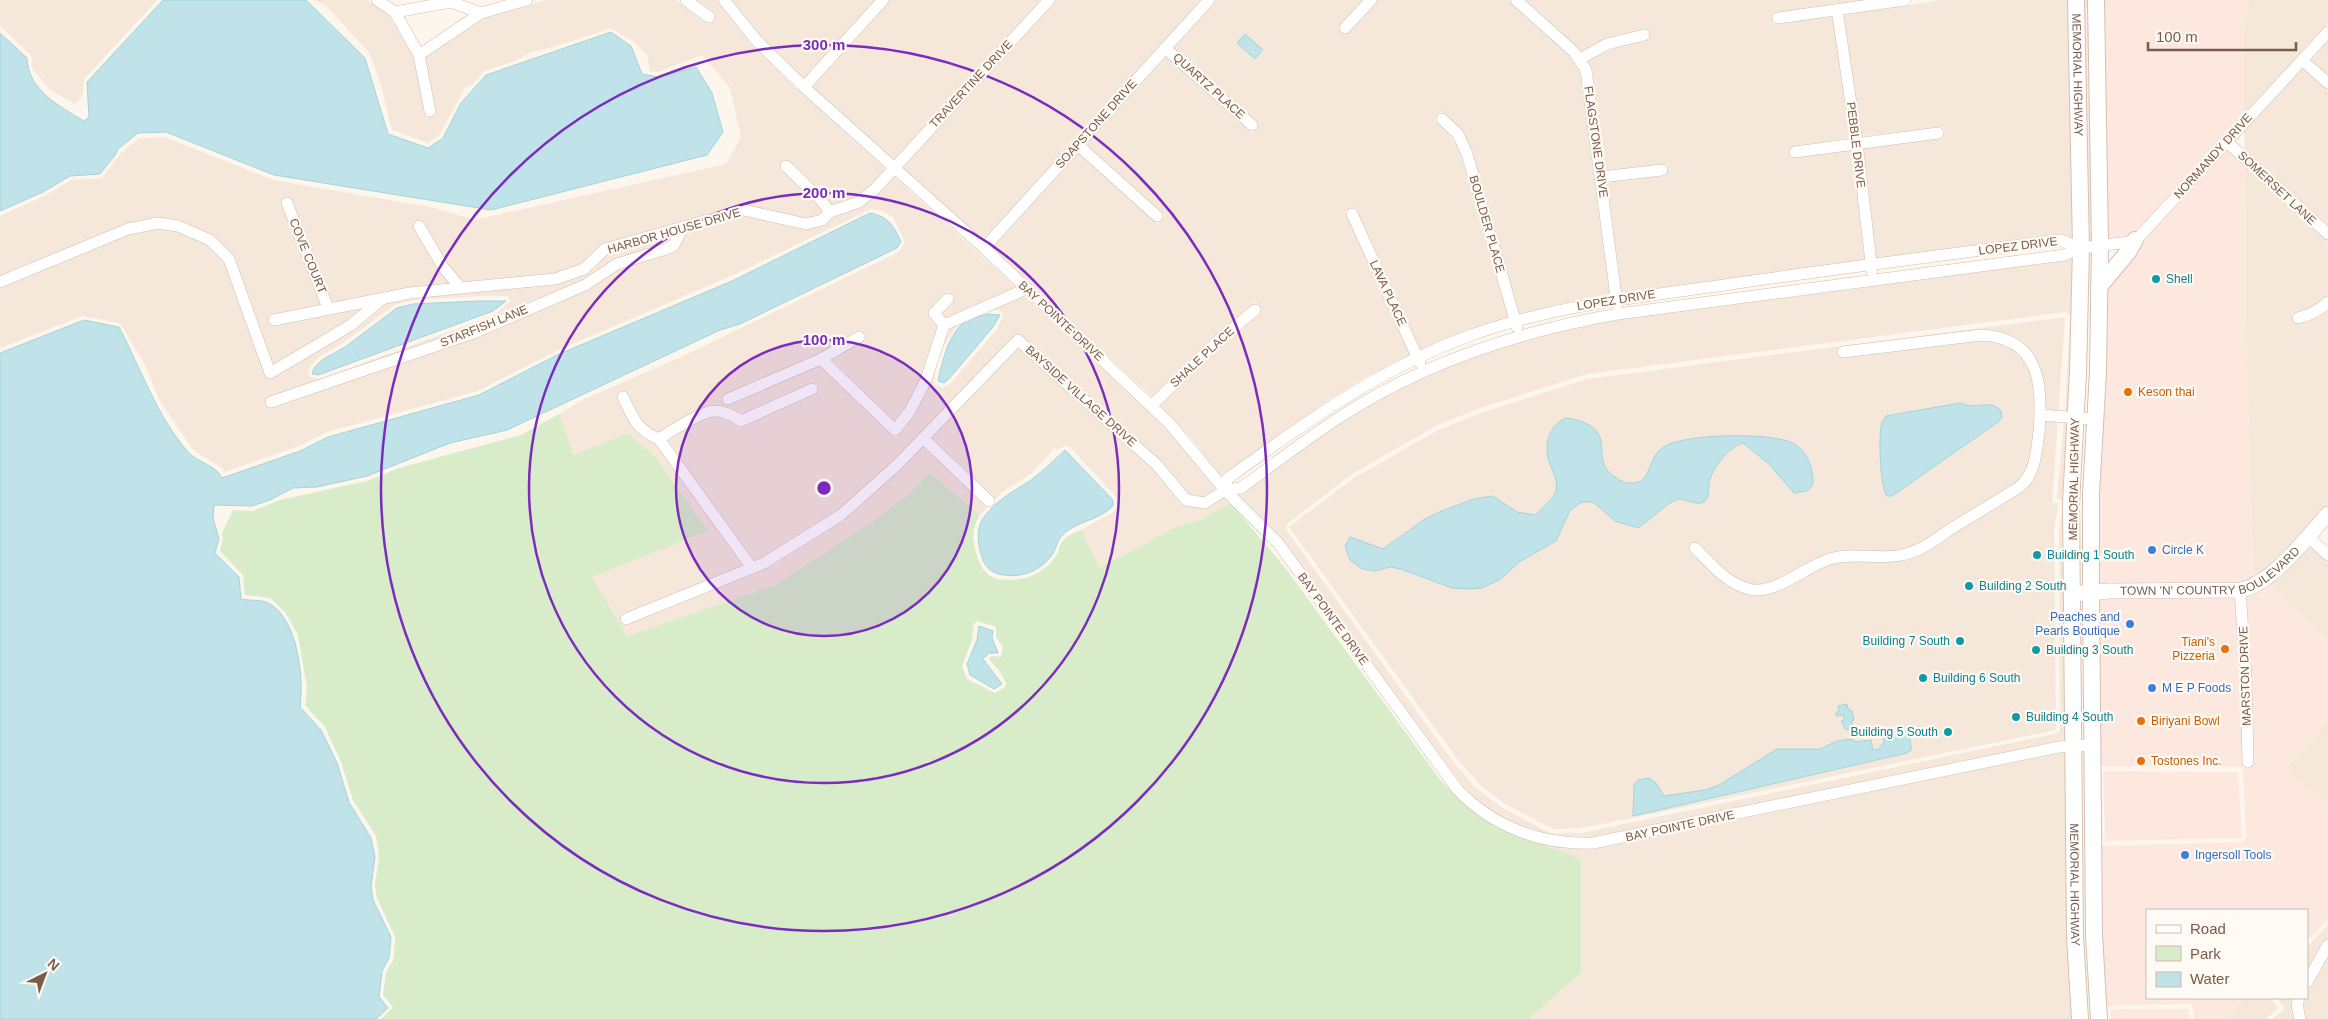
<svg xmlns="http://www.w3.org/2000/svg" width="2328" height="1019" viewBox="0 0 2328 1019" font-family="Helvetica,sans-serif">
	<rect width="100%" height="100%" fill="#fdf6ec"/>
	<g fill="#f5e8da" fill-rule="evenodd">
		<polygon points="0,0 157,0 84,79 83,95 75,104 50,90 32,68 31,55 0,26"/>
		<path d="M 314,0 L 367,0 L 389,15 L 414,58 L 426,118 L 436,115 L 425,57 L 485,18 L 546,0 L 676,0 L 709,24 L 716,15 L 695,0 L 717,0 L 752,45 L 796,88 L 1016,287 L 946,318 L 941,313 L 955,298 L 948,291 L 931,310 L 930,317 L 938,326 L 921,379 L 906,409 L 895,422 L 830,359 L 866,339 L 861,330 L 819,354 L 722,396 L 725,406 L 820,365 L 896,438 L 903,430 L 948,329 L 957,325 L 943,347 L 936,367 L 934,384 L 943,388 L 951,383 L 997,329 L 1004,314 L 999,310 L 991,310 L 1024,295 L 1156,418 L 1181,445 L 1216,489 L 1204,497 L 1183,494 L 1180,504 L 1203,508 L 1224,496 L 1231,503 L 1200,520 L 1176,527 L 1099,568 L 1081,530 L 1112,513 L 1117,507 L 1117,498 L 1069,446 L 1064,446 L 1058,450 L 1054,448 L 1032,473 L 1001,493 L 980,515 L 929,472 L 911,492 L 869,524 L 775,585 L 627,636 L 591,577 L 708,531 L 574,455 L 559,414 L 584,399 L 681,357 L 899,252 L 905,242 L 893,217 L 883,211 L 871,209 L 731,276 L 556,351 L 478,391 L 327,432 L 299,446 L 225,472 L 222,468 L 193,450 L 160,401 L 144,363 L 120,323 L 82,316 L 0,348 L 0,216 L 44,196 L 71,180 L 102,178 L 121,153 L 139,138 L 164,137 L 273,180 L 435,208 L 474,220 L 726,164 L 741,137 L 730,88 L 702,55 L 658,72 L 650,71 L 647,55 L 634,42 L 611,28 L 560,45 L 530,53 L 515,61 L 484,71 L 472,85 L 465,88 L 439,135 L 428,143 L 392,130 L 380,82 L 369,52 L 326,6 ZM 479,296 L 507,296 L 511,301 L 494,315 L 435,337 L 319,379 L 308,376 L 310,366 L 319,357 L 343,343 L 395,305 L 413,300 Z"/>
		<polygon points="731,0 876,0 804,79 761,37"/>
		<polygon points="890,0 1042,0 894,161 811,87"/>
		<polygon points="1056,0 1202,0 984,241 901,167"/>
		<polygon points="1215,0 1364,0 1338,28 1345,35 1378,0 1508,0 1570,56 1578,67 1582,78 1610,294 1555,305 1519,314 1468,142 1462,131 1441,111 1434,120 1446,130 1458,147 1509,318 1420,351 1354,207 1345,212 1410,355 1365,378 1330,399 1222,478 1190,437 1159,405 1221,345 1262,310 1256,302 1215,337 1152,397 991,248 1078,153 1158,224 1165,215 1086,144 1165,55 1252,133 1259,124 1173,47"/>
		<polygon points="1525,0 1868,0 1772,14 1773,24 1833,16 1850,138 1790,148 1790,158 1852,149 1865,261 1621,293 1607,181 1667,174 1668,164 1606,171 1593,74 1587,60 1620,46 1649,39 1648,29 1618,35 1581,52"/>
		<polygon points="1941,0 2070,0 2076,240 2063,235 1876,259 1863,147 1944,138 1944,127 1861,136 1843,15"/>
		<polygon points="2249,0 2328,0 2328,24 2244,114 2244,30"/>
		<polygon points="2328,39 2328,76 2309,59"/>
		<polygon points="2302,68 2328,91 2328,227 2245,150 2244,128"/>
		<polygon points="2245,166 2328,242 2328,295 2318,305 2308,310 2292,314 2294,324 2311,320 2328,310 2328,506 2260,577 2253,570 2246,328"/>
		<polygon points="2076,256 2070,412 2065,411 2070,316 2066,312 1587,374 1480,408 1436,426 1352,474 1287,524 1285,528 1454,763 1476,788 1501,807 1550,833 1581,833 2058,733 2060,729 2059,529 2064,502 2057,498 2064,422 2069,423 2068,741 1593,837 1574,838 1553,835 1529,829 1503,818 1481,804 1462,785 1282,540 1237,494 1348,418 1377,401 1425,376 1501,347 1560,330 1619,319 1869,287"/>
		<polygon points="2065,317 2052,503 2059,503 2054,529 2056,730 1622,820 1581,828 1553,829 1503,803 1480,785 1458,760 1289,527 1354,478 1438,430 1481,413 1587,379"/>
		<polygon points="2307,544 2328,563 2328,639 2268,584"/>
		<polygon points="2328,721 2328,805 2285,769"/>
		<polygon points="2068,751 2074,1019 1529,1019 1581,973 1581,859 1513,836 1512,834 1568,849 1611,846"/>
		<polygon points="2328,925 2328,1019 2273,1019 2285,1008 2277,998 2307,998 2307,947"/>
		<polygon points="2243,998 2271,998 2278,1008 2266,1019 2230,1019"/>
	</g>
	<g fill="#fde8e0" fill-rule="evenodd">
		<polygon points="2081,0 2090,0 2095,240 2087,241"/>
		<polygon points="2101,0 2249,0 2244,30 2244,114 2136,233 2129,236 2106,238"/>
		<polygon points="2226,148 2245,166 2246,328 2253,570 2260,577 2248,583 2096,586 2104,288 2141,242"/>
		<path d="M 2268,584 L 2328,639 L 2328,721 L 2285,768 L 2328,805 L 2328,919 L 2307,941 L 2307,910 L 2147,910 L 2147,998 L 2243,998 L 2230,1019 L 2194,1019 L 2194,1008 L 2191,1004 L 2129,1005 L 2110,1006 L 2106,1008 L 2102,999 L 2096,597 L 2236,596 L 2241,678 L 2243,768 L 2253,766 L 2251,676 L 2246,594 ZM 2103,766 L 2240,767 L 2243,771 L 2246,838 L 2241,842 L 2103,846 L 2101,844 L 2100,767 Z"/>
		<polygon points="2103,771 2238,772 2242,838 2105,841"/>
		<polygon points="2128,1009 2189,1009 2189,1019 2111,1019 2110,1010"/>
	</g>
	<path fill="#d8ecc9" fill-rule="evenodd" d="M 559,414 L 574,455 L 628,433 L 656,458 L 708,531 L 592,577 L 627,636 L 775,585 L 869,524 L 911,492 L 929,472 L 980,515 C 973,526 972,536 975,548 C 978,562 984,577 999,579 C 1021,583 1043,575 1056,556 C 1059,553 1058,549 1060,545 C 1064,537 1073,533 1081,530 L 1099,568 L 1176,527 L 1200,520 L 1231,503 L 1286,569 L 1441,781 L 1475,813 L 1497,828 L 1581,859 L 1581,973 L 1529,1019 L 381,1019 L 393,1007 L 383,995 L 386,972 L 394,959 L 395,937 L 377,898 L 375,885 L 379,856 L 376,836 L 353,800 L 341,762 L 325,727 L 305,705 L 307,688 L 298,635 L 285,612 L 270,598 L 245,595 L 243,575 L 220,551 L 223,539 L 222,533 L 233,510 L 253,511 L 280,500 L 367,481 L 399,468 L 521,435 ZM 977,621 L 996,627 L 996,637 L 1003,647 L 1001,657 L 992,656 L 989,659 L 1001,673 L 1006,683 L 1005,687 L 995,693 L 967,679 L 962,666 L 972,640 L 974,624 Z"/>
	<g fill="#bfe3e8" stroke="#a5d3da">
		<path d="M 163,0 L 306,0 L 365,58 L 388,134 L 428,148 L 443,138 L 461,103 L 486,75 L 611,32 L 631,46 L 642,74 L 659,77 L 696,67 L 712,93 L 723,132 L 707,155 L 491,210 L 274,175 L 166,132 L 138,133 L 118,149 L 116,154 L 100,174 L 70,176 L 43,192 L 0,211 L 0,33 L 27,58 C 28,90 59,106 84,121 L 89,117 L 87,82 Z"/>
		<polygon points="1245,34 1263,50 1255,59 1237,43"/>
		<path d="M 870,213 C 888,216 894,226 901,242 L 897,248 L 740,324 L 720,330 L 507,430 L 450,443 L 367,476 L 317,487 L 293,488 L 270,500 L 252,506 L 214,505 L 213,518 L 219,539 L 215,553 L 239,577 L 241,599 C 249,601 261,599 268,603 C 298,618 304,678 300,707 L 321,730 L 337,763 L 349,802 L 371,838 L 375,857 L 371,886 L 373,900 L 391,937 L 389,958 L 382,971 L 379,997 L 388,1008 L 376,1019 L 0,1019 L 0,353 L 84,320 L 119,327 C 141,369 157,417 189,453 C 199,463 216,465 222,478 L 300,451 L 328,437 L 479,395 L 557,355 L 732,281 Z"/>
		<polygon points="479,301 506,301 493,311 318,375 312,374 314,368 322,360 345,347 397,308 413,304"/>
		<path d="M 988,314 L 1000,315 L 993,327 L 948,380 L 944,383 L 938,381 C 942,362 949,330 968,320 C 974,318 981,316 988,314 Z"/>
		<path d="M 1960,403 C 1979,411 1989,398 2001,411 L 2002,417 L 1998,422 L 1892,496 L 1887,496 C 1880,487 1878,433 1882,422 C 1883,420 1885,418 1886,416 Z"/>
		<path d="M 1565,418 C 1579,419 1598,425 1601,441 C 1603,457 1600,467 1615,477 C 1619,480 1624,483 1629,483 C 1654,485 1645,458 1665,446 C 1685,434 1777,431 1796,445 C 1809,454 1813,469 1813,485 L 1807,491 L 1794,493 L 1769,464 L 1743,443 C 1729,447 1712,468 1709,483 C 1708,488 1710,497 1705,501 C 1698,507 1687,499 1679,499 C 1668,501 1649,521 1638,528 L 1615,521 L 1593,502 L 1582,502 L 1570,510 L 1556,541 L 1519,562 L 1501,579 L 1482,588 L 1469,589 L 1452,588 L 1401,569 L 1390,567 L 1375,571 L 1362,569 L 1350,560 L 1345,546 L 1350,537 L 1383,549 L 1425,519 L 1444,510 L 1474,499 L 1493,496 L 1517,512 L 1535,515 C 1543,508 1552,500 1556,491 C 1561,475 1539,460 1550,434 C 1554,425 1557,423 1565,418 Z"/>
		<path d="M 1065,450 L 1113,500 L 1113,506 C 1101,518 1083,521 1070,529 C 1056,538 1059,543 1053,553 C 1043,570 1022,578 1004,575 C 993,574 985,568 982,557 C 978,547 976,530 982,520 C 994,501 1013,492 1031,480 C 1043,471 1054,460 1065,450 Z"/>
		<polygon points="979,626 993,631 992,638 998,653 989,653 983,659 1002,684 994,689 970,675 967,664 977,640"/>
		<polygon points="1847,704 1848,709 1852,711 1854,720 1852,722 1853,728 1846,730 1841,721 1844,720 1844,715 1836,716 1836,713 1839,711 1838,706"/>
		<path d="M 1899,727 C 1909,733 1911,738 1911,750 L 1907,753 L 1633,816 L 1634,785 L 1638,780 L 1649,778 L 1656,783 L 1664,796 L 1705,790 L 1719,785 L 1777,749 L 1820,749 L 1837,741 L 1853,739 L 1855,742 L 1871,740 L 1873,750 L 1879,749 L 1884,742 L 1883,738 L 1890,742 L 1895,730 Z"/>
	</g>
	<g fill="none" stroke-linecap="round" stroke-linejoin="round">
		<defs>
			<g id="minor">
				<polyline points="377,0 395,12 419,55 430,111"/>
				<polyline points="686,0 709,17"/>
				<path d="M 724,0 L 757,41 L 804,87 L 984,248 L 1169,423 L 1225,490 L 1278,543 L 1457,789 C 1493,827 1541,845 1593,843 L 2059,747 L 2092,745"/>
				<polyline points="1516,0 1574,52 1586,70 1617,304"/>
				<polyline points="1837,10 1857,143 1872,271"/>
				<polyline points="395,12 451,2 481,13"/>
				<polyline points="1778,18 1905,0"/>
				<polyline points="1345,28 1371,0"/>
				<polyline points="1165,48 1252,125"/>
				<polyline points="419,55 481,13 527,0"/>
				<polyline points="1580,59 1607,44 1644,35"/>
				<polyline points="2302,60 2328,83"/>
				<polyline points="804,87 883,0"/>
				<polyline points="1442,119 1458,134 1467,154 1517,327"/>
				<polyline points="2226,141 2328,234"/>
				<polyline points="1078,145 1157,216"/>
				<polyline points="1795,152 1938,133"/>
				<polyline points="786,166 820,199 830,212"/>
				<polyline points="1601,177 1662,170"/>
				<polyline points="287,203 328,308"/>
				<polyline points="1352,214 1420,363"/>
				<polyline points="419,226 443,267 460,287"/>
				<polyline points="984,248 1209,0"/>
				<polyline points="0,282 128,229 158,223 178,226 210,240 229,259 270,373 351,325 383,298"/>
				<path d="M 2298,318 C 2310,315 2319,311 2328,302"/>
				<polyline points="274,320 410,293 555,279 584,269 605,249 744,210 806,224 822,220 830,212 859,202 875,189 1049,0"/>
				<polyline points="944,325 934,313 948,299"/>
				<polyline points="821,359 895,430 910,411 926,380 944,325 1026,289"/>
				<path d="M 623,397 C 633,418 636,429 659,439 L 752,568"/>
				<polyline points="728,399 821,359 859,337"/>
				<polyline points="271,402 476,332 585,285 617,264 666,249 674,245 682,229"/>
				<polyline points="1152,405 1218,341 1255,310"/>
				<polyline points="2040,415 2094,419"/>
				<polyline points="923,438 989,501"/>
				<path d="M 659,439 C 669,432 704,410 715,411 C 725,411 733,416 741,421 L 812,389"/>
				<path d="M 1225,490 L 1227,479 C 1303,424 1378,370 1466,337 C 1552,305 1641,297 1731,284 C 1840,268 1950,254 2060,240 L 2081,248"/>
				<polyline points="2307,536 2328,555"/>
				<path d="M 1695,548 C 1711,564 1726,583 1749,589 C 1774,596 1806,566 1830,559 C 1853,552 1879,560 1902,555 C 1920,551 1935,540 1949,530 C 1972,516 1995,502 2018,488 C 2036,474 2036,453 2039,432 C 2043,384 2040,338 1981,335 L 1843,352"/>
				<polyline points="2240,590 2246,677 2248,762"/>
				<path d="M 626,619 L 764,563 L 841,515 L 898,464 L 1018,340 L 1157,465 L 1186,500 L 1205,503 L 1225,490 L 1241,488 C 1274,464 1306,439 1340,417 C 1424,362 1520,331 1618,314 L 2064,255 L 2081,248 L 2129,242 L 2139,237 L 2328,32"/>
				<polyline points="2307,982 2328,945"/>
				<polyline points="2299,998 2297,1005 2300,1019"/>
			</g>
			<g id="tertiary">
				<path id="s1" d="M 2072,594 L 2109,591 L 2240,590 C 2271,585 2307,537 2328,514"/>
			</g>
			<g id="secondary">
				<path id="s2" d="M 2076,0 L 2081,248 L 2078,373 L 2071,503 L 2075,936 L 2080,1019"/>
				<polyline points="2096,0 2100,244 2098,372 2091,494 2091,592 2094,935 2099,1019"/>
				<polyline points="2099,287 2128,252 2135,240"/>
			</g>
		</defs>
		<use href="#minor" stroke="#d1beb0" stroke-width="12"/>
		<use href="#tertiary" stroke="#d1beb0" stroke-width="16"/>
		<use href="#secondary" stroke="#d6c0b0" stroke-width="18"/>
		<use href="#minor" stroke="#fff" stroke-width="11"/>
		<use href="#tertiary" stroke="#fff" stroke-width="15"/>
		<use href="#secondary" stroke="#fff" stroke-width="16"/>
	</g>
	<circle cx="824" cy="488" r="148" fill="#7b2cbf" fill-opacity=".12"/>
	<g fill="none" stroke="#7b2cbf" stroke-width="2.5">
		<circle cx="824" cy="488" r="148"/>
		<circle cx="824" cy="488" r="295"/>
		<circle cx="824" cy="488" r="443"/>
	</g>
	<g fill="#0f9aa8" stroke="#fffaf3" stroke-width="2">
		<circle cx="2156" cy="279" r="5"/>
		<circle cx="2037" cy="555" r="5"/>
		<circle cx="1969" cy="586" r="5"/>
		<circle cx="1960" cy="641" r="5"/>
		<circle cx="2036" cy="650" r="5"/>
		<circle cx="1923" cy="678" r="5"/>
		<circle cx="2016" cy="717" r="5"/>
		<circle cx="1948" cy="732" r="5"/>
	</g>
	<g fill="#e8710a" stroke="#fffaf3" stroke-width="2">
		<circle cx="2128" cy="392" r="5"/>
		<circle cx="2225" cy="649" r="5"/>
		<circle cx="2141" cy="721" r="5"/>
		<circle cx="2141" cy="761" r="5"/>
	</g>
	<g fill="#3f7fe0" stroke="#fffaf3" stroke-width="2">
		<circle cx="2152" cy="550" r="5"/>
		<circle cx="2130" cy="624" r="5"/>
		<circle cx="2152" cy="688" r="5"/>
		<circle cx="2185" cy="855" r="5"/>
	</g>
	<g text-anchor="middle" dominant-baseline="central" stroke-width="4.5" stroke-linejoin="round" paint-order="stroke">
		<g font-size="12" fill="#7a5c4d" stroke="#fffaf3">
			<text stroke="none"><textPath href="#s2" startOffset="75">MEMORIAL HIGHWAY</textPath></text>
			<text transform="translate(971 84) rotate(-47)">TRAVERTINE DRIVE</text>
			<text transform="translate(1209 86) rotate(42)">QUARTZ PLACE</text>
			<text transform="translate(1096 124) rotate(-48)">SOAPSTONE DRIVE</text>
			<text transform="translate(1596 142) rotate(82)">FLAGSTONE DRIVE</text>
			<text transform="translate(1856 145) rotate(83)">PEBBLE DRIVE</text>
			<text transform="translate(2213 156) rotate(-48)">NORMANDY DRIVE</text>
			<text transform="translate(2277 188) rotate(43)">SOMERSET LANE</text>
			<text transform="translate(1487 224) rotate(74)">BOULDER PLACE</text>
			<text transform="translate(674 231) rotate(-16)">HARBOR HOUSE DRIVE</text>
			<text transform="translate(2018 246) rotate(-7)">LOPEZ DRIVE</text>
			<text transform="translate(308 256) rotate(68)">COVE COURT</text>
			<text transform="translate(1388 293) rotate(65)">LAVA PLACE</text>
			<text transform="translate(1616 300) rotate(-9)">LOPEZ DRIVE</text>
			<text transform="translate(1061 321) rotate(43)">BAY POINTE DRIVE</text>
			<text transform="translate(484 326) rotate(-22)">STARFISH LANE</text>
			<text transform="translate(1202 357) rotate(-43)">SHALE PLACE</text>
			<text transform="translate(1081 396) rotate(42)">BAYSIDE VILLAGE DRIVE</text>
			<text transform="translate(2074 479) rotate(-89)">MEMORIAL HIGHWAY</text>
			<text stroke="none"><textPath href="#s1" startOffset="144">TOWN 'N' COUNTRY BOULEVARD</textPath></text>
			<text transform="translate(1333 619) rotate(54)">BAY POINTE DRIVE</text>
			<text transform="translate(2245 676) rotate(-92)">MARSTON DRIVE</text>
			<text transform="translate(1680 826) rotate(-12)">BAY POINTE DRIVE</text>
			<text stroke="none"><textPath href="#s2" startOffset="885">MEMORIAL HIGHWAY</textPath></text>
		</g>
		<g font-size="12" fill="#0d838f" stroke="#fffaf3" text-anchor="start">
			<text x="2166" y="279">Shell</text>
			<text x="2047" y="555">Building 1 South</text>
			<text x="1979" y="586">Building 2 South</text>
			<text x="1950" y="641" text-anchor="end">Building 7 South</text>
			<text x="2046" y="650">Building 3 South</text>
			<text x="1933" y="678">Building 6 South</text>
			<text x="2026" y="717">Building 4 South</text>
			<text x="1938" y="732" text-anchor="end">Building 5 South</text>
		</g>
		<g font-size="12" fill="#c56008" stroke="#fffaf3" text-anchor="start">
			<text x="2138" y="392">Keson thai</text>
			<text x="2215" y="642" text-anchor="end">Tiani's<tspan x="2215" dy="14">Pizzeria</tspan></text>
			<text x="2151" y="721">Biriyani Bowl</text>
			<text x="2151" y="761">Tostones Inc.</text>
		</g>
		<g font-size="12" fill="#366cbe" stroke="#fffaf3" text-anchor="start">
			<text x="2162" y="550">Circle K</text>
			<text x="2120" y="617" text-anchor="end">Peaches and<tspan x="2120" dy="14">Pearls Boutique</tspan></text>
			<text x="2162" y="688">M E P Foods</text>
			<text x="2195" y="855">Ingersoll Tools</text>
		</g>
	</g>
	<circle cx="824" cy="488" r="8" fill="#7b2cbf" stroke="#fffaf3" stroke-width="2.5"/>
	<g font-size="15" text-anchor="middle" font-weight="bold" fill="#7b2cbf" stroke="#fffaf3" stroke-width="4.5" stroke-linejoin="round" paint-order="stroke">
		<text x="824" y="50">300 m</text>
		<text x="824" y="198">200 m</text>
		<text x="824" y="345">100 m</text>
	</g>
	<rect x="2146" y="909" width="162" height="90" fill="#fffaf3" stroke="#cabbb1"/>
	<rect x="2156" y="925" width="25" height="8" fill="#ffffff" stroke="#cabbb1"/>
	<text x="2190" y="934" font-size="15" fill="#7a5c4d">Road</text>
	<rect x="2156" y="946" width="25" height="15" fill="#d8ecc9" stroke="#cabbb1"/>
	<text x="2190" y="959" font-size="15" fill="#7a5c4d">Park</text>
	<rect x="2156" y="972" width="25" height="15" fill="#bfe3e8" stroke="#cabbb1"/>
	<text x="2190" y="984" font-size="15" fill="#7a5c4d">Water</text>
	<g transform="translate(45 974) rotate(42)" stroke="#fffaf3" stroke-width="4" paint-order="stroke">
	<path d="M0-4L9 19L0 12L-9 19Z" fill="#7a5c4d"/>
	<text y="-8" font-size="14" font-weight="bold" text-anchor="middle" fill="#7a5c4d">N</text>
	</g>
	<path d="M2148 42v8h148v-8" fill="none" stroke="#7a5c4d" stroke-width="2.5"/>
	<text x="2156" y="42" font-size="15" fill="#7a5c4d" stroke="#fffaf3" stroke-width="4" paint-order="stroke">100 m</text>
</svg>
